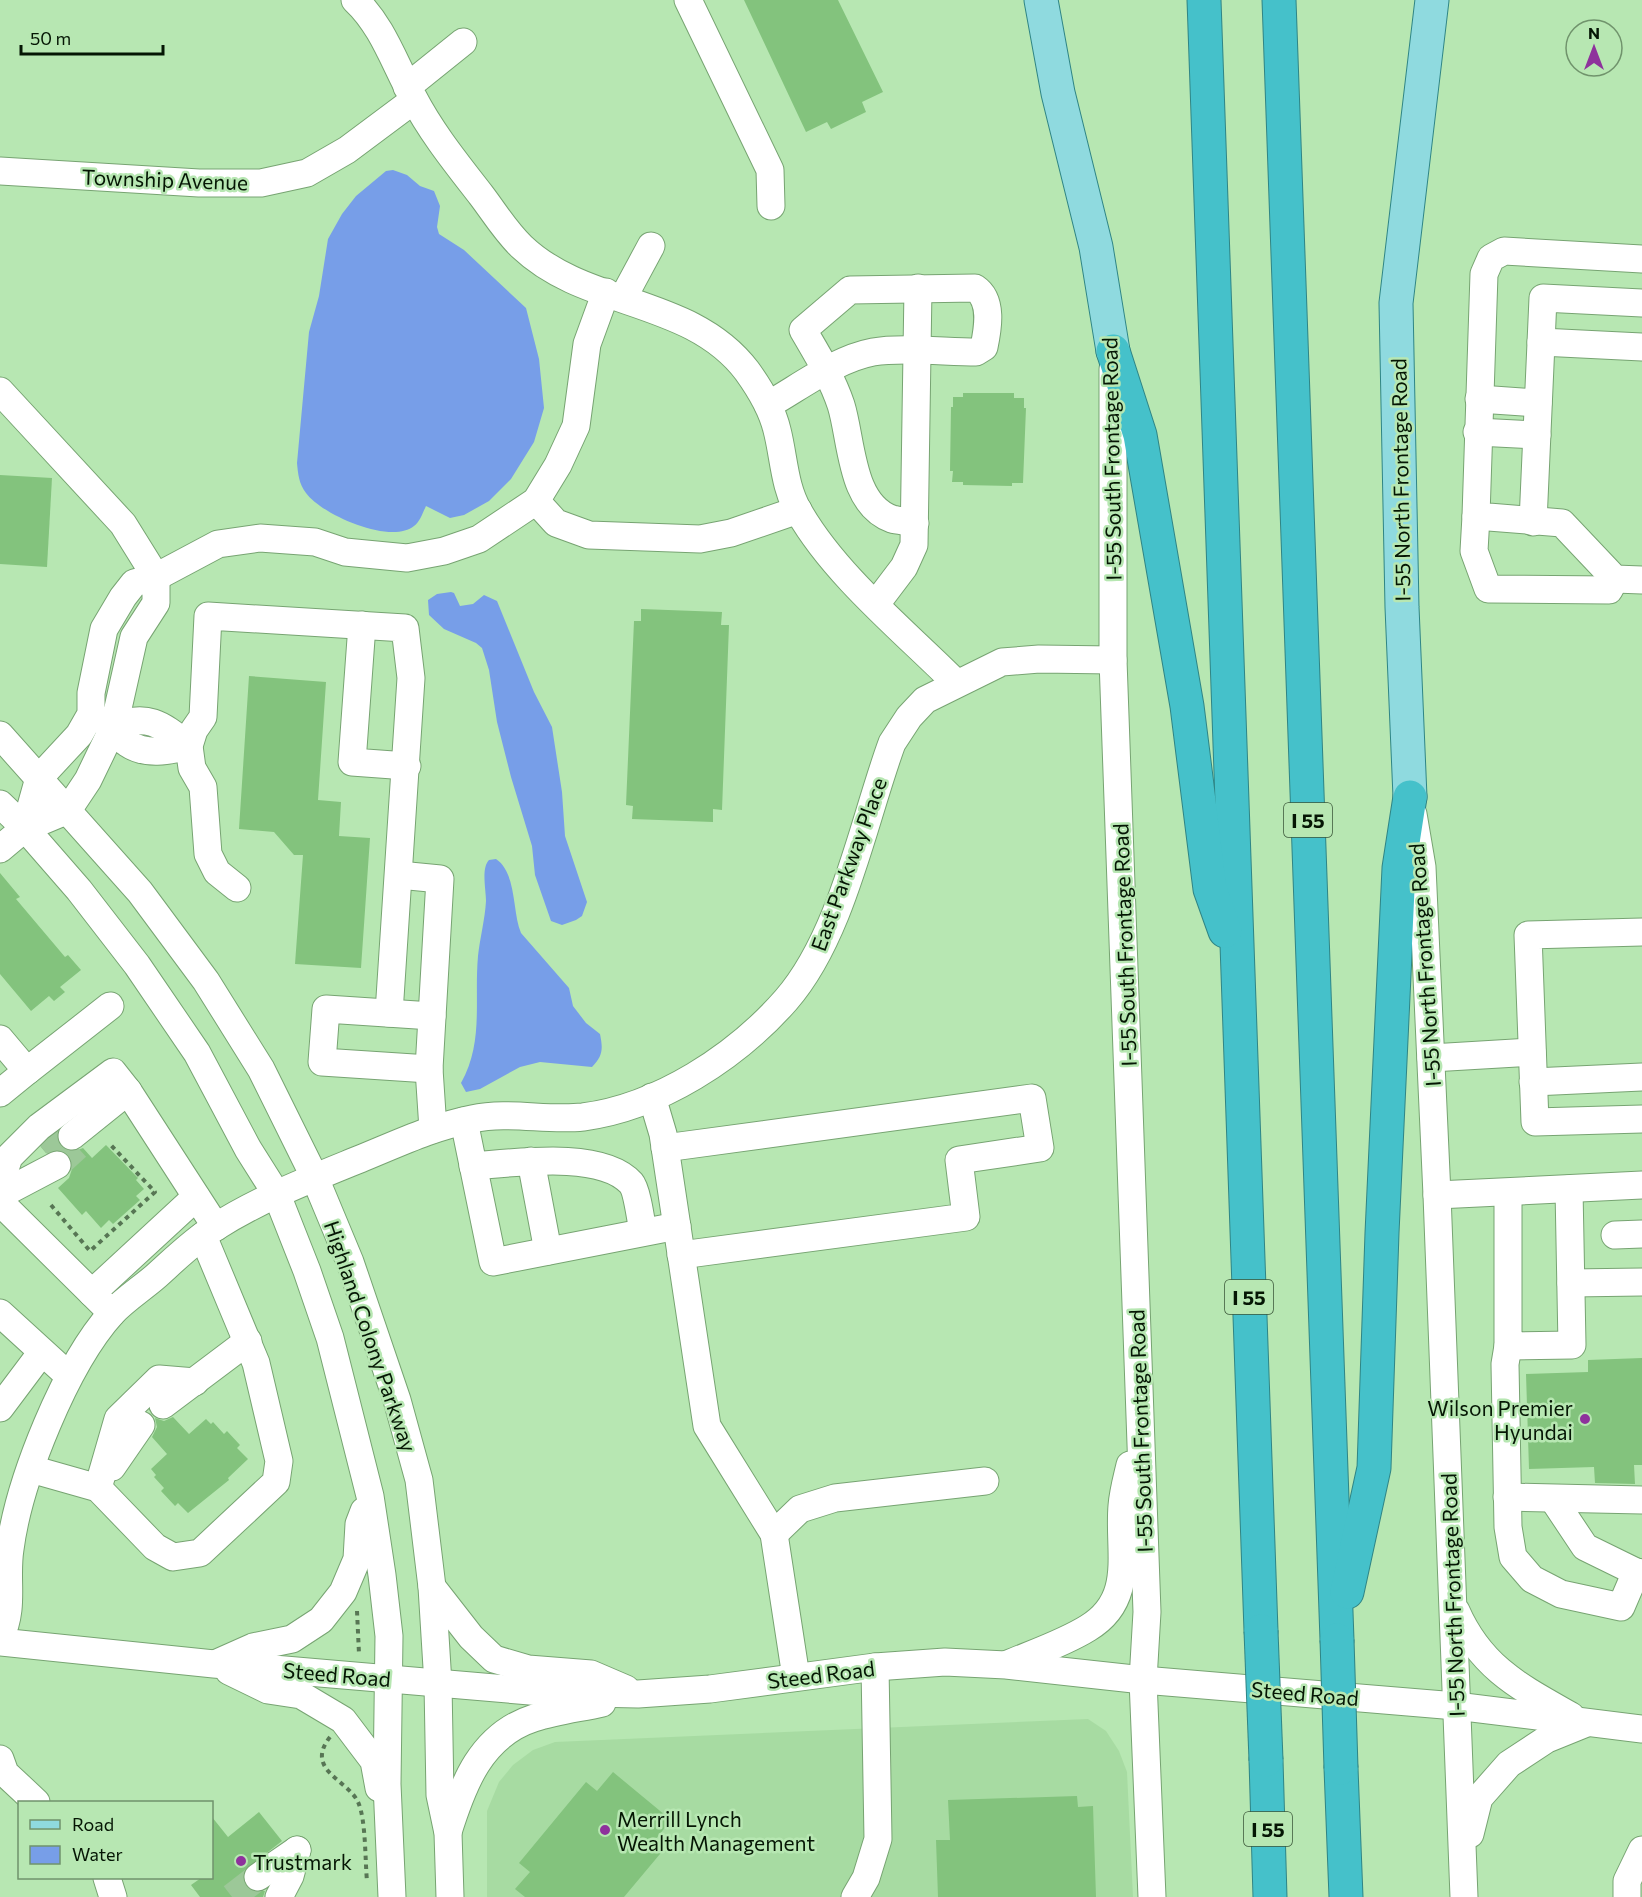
<svg xmlns="http://www.w3.org/2000/svg" width="1642" height="1897" viewBox="0 0 1642 1897" font-family="Commissioner,sans-serif">
	<rect width="100%" height="100%" fill="#b7e7b2"/>
	<polygon fill="#a7dba2" points="1088,1719 1106,1731 1119,1751 1127,1772 1133,1897 487,1897 487,1811 499,1782 513,1765 533,1750 555,1742"/>
	<g fill="#779ee8">
		<path d="M 393,170 L 407,175 L 420,186 L 434,191 L 440,206 L 437,227 L 439,234 L 464,250 L 526,308 L 539,359 L 544,408 L 534,442 L 511,479 L 489,501 L 464,515 L 450,518 L 426,506 C 423,512 420,522 414,526 C 391,545 322,515 306,493 C 299,484 298,474 297,463 L 309,332 L 319,296 L 328,239 L 342,214 L 356,196 L 386,171 Z"/>
		<polygon points="451,592 454,593 460,606 473,604 484,595 497,601 534,692 552,727 562,792 565,836 587,902 582,916 576,920 562,925 551,921 535,875 532,846 511,777 497,722 489,670 482,648 476,643 444,629 429,615 428,600 437,594"/>
		<path d="M 496,859 C 517,873 512,912 521,933 L 569,988 L 573,1006 L 586,1023 L 600,1034 C 603,1049 603,1056 592,1067 L 540,1062 L 520,1067 L 480,1089 L 466,1092 L 461,1083 C 484,1042 474,1001 478,956 C 480,938 485,919 486,901 C 486,890 481,868 489,860 Z"/>
	</g>
	<g fill="#83c37d">
		<polygon points="744,0 838,0 883,92 862,102 866,112 831,129 827,122 806,132"/>
		<polygon points="963,393 1014,393 1014,398 1024,398 1024,408 1026,408 1023,483 1012,483 1012,486 963,485 963,482 952,482 953,471 950,471 951,407 953,407 953,397 963,397"/>
		<polygon points="0,475 52,478 47,567 0,564"/>
		<polygon points="641,609 722,612 721,625 729,625 722,810 713,809 713,822 632,819 633,806 626,805 634,621 641,621"/>
		<polygon points="249,676 326,682 318,800 341,802 339,836 370,838 361,968 295,964 303,855 294,855 274,832 239,829"/>
		<polygon points="0,873 20,897 16,899 65,957 68,955 81,970 60,987 65,992 54,1001 49,996 31,1011 0,974"/>
		<polygon points="57,1133 59,1145 66,1150 75,1151 83,1148 92,1158 106,1145 138,1178 136,1180 144,1189 136,1196 140,1200 113,1224 109,1220 101,1228 86,1211 82,1215 58,1188 69,1178 73,1166 71,1158 65,1151 57,1149 46,1153 41,1147"/>
		<polygon points="1642,1358 1642,1465 1634,1465 1635,1484 1595,1483 1594,1467 1529,1469 1526,1374 1588,1372 1588,1360"/>
		<polygon points="173,1417 189,1434 206,1419 211,1424 213,1422 224,1434 227,1431 240,1445 237,1448 248,1459 228,1478 229,1480 188,1513 178,1503 175,1506 161,1491 164,1488 154,1477 156,1475 151,1469 167,1454 152,1437 157,1427 155,1418 164,1421"/>
		<polygon points="613,1772 671,1820 655,1840 665,1848 624,1897 525,1897 515,1889 530,1872 519,1863 586,1782 597,1791"/>
		<polygon points="1077,1796 1078,1807 1093,1806 1096,1897 938,1897 936,1840 950,1840 948,1800"/>
		<polygon points="259,1812 282,1841 244,1871 242,1879 245,1886 252,1891 265,1891 263,1897 200,1897 191,1885 201,1878 212,1878 212,1817 228,1837"/>
	</g>
	<g fill="none" stroke-linecap="round" stroke-linejoin="round">
		<g stroke="#9cc898" stroke-width="27" stroke-dasharray="27 14" stroke-linecap="butt">
			<polyline points="41,1147 64,1127"/>
			<polyline points="57,1165 80,1144"/>
			<polyline points="232,1897 258,1877"/>
		</g>
		<defs>
			<g id="minor">
				<path d="M 355,0 C 383,26 395,65 413,97 C 431,132 457,164 481,195 C 494,212 506,232 522,247 C 586,308 691,297 747,371 C 760,389 772,409 777,430 C 784,457 784,487 799,512 C 835,575 904,631 956,683"/>
				<polyline points="688,0 770,170 771,206"/>
				<polyline points="407,87 463,42"/>
				<polyline points="0,171 199,183 261,183 307,173 347,150 414,100"/>
				<polyline points="1642,259 1504,251 1491,258 1484,274 1476,516 1562,523 1615,579 1642,580"/>
				<polyline points="623,298 651,246"/>
				<polyline points="1541,342 1642,347"/>
				<polyline points="1113,369 1113,660 1147,1612 1143,1680 1152,1897"/>
				<polyline points="0,391 123,524 156,577 156,603 134,637 114,726 88,780 68,810 25,828 0,849"/>
				<polyline points="1479,399 1538,403"/>
				<path d="M 768,405 C 800,387 836,359 873,352 C 901,347 946,352 976,352 L 984,347 C 988,328 993,300 975,288 L 850,290 L 803,330 C 817,354 832,378 841,405 C 852,440 850,504 892,519 C 899,521 908,521 915,523"/>
				<polyline points="1477,432 1537,435"/>
				<polyline points="536,501 556,523 589,535 700,539 731,533 798,510"/>
				<polyline points="1476,516 1474,551 1488,589 1609,590 1615,579"/>
				<polyline points="1533,522 1543,298 1642,303"/>
				<polyline points="876,604 904,567 914,545 918,288"/>
				<polyline points="362,625 352,762 407,766"/>
				<path d="M 102,720 C 117,727 117,737 127,743 C 146,756 168,751 189,746"/>
				<path d="M 114,726 C 149,713 162,725 189,746"/>
				<polyline points="0,735 140,892 206,981 261,1069 315,1178 350,1262 397,1400 419,1480 432,1587 438,1684 440,1795 448,1833 450,1897"/>
				<polyline points="0,804 25,828 79,890 137,965 197,1053 248,1149 277,1195 307,1271 330,1338 370,1496 382,1575 389,1636 387,1784 392,1897"/>
				<polyline points="1413,814 1422,867 1437,1195 1464,1897"/>
				<polyline points="25,828 39,778 79,735 91,714 91,693 104,629 123,597 134,583 156,577 218,544 260,538 315,542 345,552 407,558 444,551 479,539 536,501 558,465 576,426 587,344 606,292"/>
				<polyline points="399,875 440,879 429,1069 433,1129"/>
				<polyline points="237,888 217,872 208,854 203,787 192,768 189,746 194,730 203,717 208,616 405,628 411,678 389,1013"/>
				<polyline points="1642,932 1528,935 1535,1122 1642,1119"/>
				<polyline points="0,1039 27,1071 0,1093"/>
				<polyline points="1431,1058 1532,1052"/>
				<polyline points="429,1069 322,1062 326,1009 432,1016"/>
				<polyline points="27,1071 110,1006"/>
				<polyline points="1533,1082 1642,1077"/>
				<polyline points="652,1097 663,1134 707,1426 774,1534 796,1677"/>
				<polyline points="464,1121 493,1262 677,1226"/>
				<polyline points="72,1136 128,1091"/>
				<polyline points="665,1148 1032,1098 1040,1148 959,1160 966,1217 681,1255"/>
				<polyline points="531,1161 548,1251"/>
				<path d="M 473,1166 C 514,1163 601,1150 631,1183 C 637,1190 641,1221 643,1232"/>
				<polyline points="0,1184 9,1157 39,1127 113,1072 128,1091 216,1227"/>
				<polyline points="1508,1194 1508,1346 1572,1345 1569,1189"/>
				<polyline points="0,1195 57,1165"/>
				<polyline points="1437,1195 1642,1185"/>
				<polyline points="0,1202 112,1313"/>
				<polyline points="1615,1235 1642,1234"/>
				<polyline points="1571,1283 1642,1282"/>
				<polyline points="92,1293 196,1197"/>
				<polyline points="0,1313 69,1376"/>
				<polyline points="1508,1346 1505,1364 1508,1527 1513,1557 1532,1579 1561,1594 1621,1607 1636,1572 1642,1573"/>
				<polyline points="163,1405 248,1341"/>
				<polyline points="0,1408 42,1352"/>
				<polyline points="112,1467 141,1425"/>
				<polyline points="31,1469 98,1488 155,1547 173,1557 200,1553 276,1482 279,1461 256,1363 203,1236"/>
				<polyline points="98,1488 118,1419 159,1379 195,1382"/>
				<polyline points="1507,1497 1642,1500"/>
				<polyline points="1553,1499 1585,1547 1636,1572"/>
				<polyline points="774,1534 800,1509 835,1498 985,1481"/>
				<polyline points="432,1587 471,1637 494,1659 528,1669 591,1674 626,1689"/>
				<path d="M 1456,1611 C 1481,1668 1520,1687 1571,1716"/>
				<path d="M 0,1638 C 15,1606 5,1581 10,1549 C 19,1480 66,1364 112,1313 C 124,1300 141,1289 155,1277 C 174,1260 193,1241 214,1228 C 259,1199 311,1179 360,1159 C 397,1144 432,1127 472,1119 C 509,1111 546,1121 583,1117 C 659,1107 736,1057 786,1000 C 842,936 863,822 892,743 L 909,717 L 925,700 L 1002,662 L 1039,659 L 1113,660"/>
				<polyline points="0,1642 214,1664 542,1692 638,1694 710,1689 875,1667 945,1662 1006,1665 1143,1680 1456,1706 1642,1729"/>
				<polyline points="217,1663 253,1647 292,1639 321,1620 343,1592 357,1559 359,1524 364,1511"/>
				<path d="M 1008,1664 C 1034,1653 1064,1643 1088,1628 C 1136,1599 1118,1551 1122,1506 C 1123,1492 1127,1478 1130,1465"/>
				<polyline points="229,1671 268,1690 301,1695 343,1720 374,1761 379,1788"/>
				<polyline points="0,1759 5,1773 36,1802"/>
				<path d="M 448,1832 C 463,1784 481,1735 534,1718 C 555,1711 580,1708 602,1703"/>
				<polyline points="1470,1834 1479,1798 1509,1764 1547,1739 1584,1724"/>
				<polyline points="258,1877 297,1850"/>
				<polyline points="107,1878 113,1897"/>
				<polyline points="279,1897 290,1876 297,1850"/>
				<polyline points="855,1897 866,1878 878,1839 875,1667"/>
				<polyline points="1627,1897 1627,1881 1642,1850"/>
			</g>
			<g id="major">
				<polyline points="1041,0 1058,93 1096,247 1113,351"/>
				<polyline points="1410,797 1402,607 1396,303 1432,0"/>
			</g>
			<g id="highway">
				<polyline points="1204,0 1261,1631"/>
				<polyline points="1279,0 1337,1640"/>
				<polyline points="1113,351 1140,435 1187,706 1210,889 1225,931"/>
				<polyline points="1347,1592 1374,1468 1382,1233 1399,868 1410,797"/>
				<polyline points="1266,1760 1270,1897"/>
				<polyline points="1341,1768 1346,1897"/>
			</g>
		</defs>
		<use href="#minor" stroke="#77a472" stroke-width="29"/>
		<use href="#major" stroke="#2f8585" stroke-width="35"/>
		<use href="#highway" stroke="#2f8585" stroke-width="35"/>
		<g stroke="#577654" stroke-width="4" stroke-dasharray="4.5 4.5" stroke-linecap="butt">
			<polyline points="51,1205 90,1251 155,1192 109,1143"/>
			<polyline points="357,1611 359,1654"/>
			<path d="M 330,1737 C 304,1770 348,1780 358,1802 C 366,1819 365,1861 367,1881"/>
		</g>
		<use href="#minor" stroke="#fff" stroke-width="27"/>
		<use href="#major" stroke="#8fdadf" stroke-width="33"/>
		<use href="#highway" stroke="#45c1ca" stroke-width="33"/>
		<defs>
			<g id="highway-bridge">
				<polyline points="1261,1631 1266,1760"/>
				<polyline points="1337,1640 1341,1768"/>
			</g>
		</defs>
		<use href="#highway-bridge" stroke="#2f8585" stroke-width="35" stroke-linecap="butt"/>
		<use href="#highway-bridge" stroke="#45c1ca" stroke-width="33"/>
	</g>
	<g fill="#8e329c" stroke="#b7e7b2" stroke-width="2">
		<circle cx="1585" cy="1419" r="6"/>
		<circle cx="605" cy="1830" r="6"/>
		<circle cx="241" cy="1861" r="6"/>
	</g>
	<g text-anchor="middle" dominant-baseline="central" stroke-width="5" stroke-linejoin="round" paint-order="stroke">
		<g fill="#b7e7b2" stroke="#3a5538" stroke-width="1.5">
			<rect x="1284" y="803" width="48" height="34" rx="4.5"/>
			<rect x="1225" y="1280" width="48" height="34" rx="4.5"/>
			<rect x="1244" y="1812" width="48" height="34" rx="4.5"/>
		</g>
		<g font-size="20" font-weight="bold" fill="#051604">
			<text x="1308" y="820">I 55</text>
			<text x="1249" y="1297">I 55</text>
			<text x="1268" y="1829">I 55</text>
		</g>
		<g font-size="21" fill="#051604" stroke="#b7e7b2">
			<text transform="translate(165 179) rotate(2)">Township Avenue</text>
			<text transform="translate(1111 459) rotate(-91)">I-55 South Frontage Road</text>
			<text transform="translate(1400 480) rotate(-91)">I-55 North Frontage Road</text>
			<text transform="translate(848 864) rotate(-70)">East Parkway Place</text>
			<text transform="translate(1124 945) rotate(-92)">I-55 South Frontage Road</text>
			<text transform="translate(1424 965) rotate(-94)">I-55 North Frontage Road</text>
			<text transform="translate(371 1336) rotate(71)">Highland Colony Parkway</text>
			<text transform="translate(1140 1431) rotate(-92)">I-55 South Frontage Road</text>
			<text transform="translate(1452 1595) rotate(-92)">I-55 North Frontage Road</text>
			<text transform="translate(337 1674) rotate(5)">Steed Road</text>
			<text transform="translate(821 1674) rotate(-7)">Steed Road</text>
			<text transform="translate(1305 1693) rotate(5)">Steed Road</text>
		</g>
		<g font-size="21" fill="#051604" stroke="#b7e7b2" text-anchor="start">
			<text x="1573" y="1407" text-anchor="end">Wilson Premier<tspan x="1573" dy="24">Hyundai</tspan></text>
			<text x="617" y="1818">Merrill Lynch<tspan x="617" dy="24">Wealth Management</tspan></text>
			<text x="253" y="1861">Trustmark</text>
		</g>
	</g>
	<rect x="18" y="1801" width="195" height="78" fill="#b7e7b2" stroke="#70936c" stroke-width="1.5"/>
	<rect x="30" y="1820" width="30" height="9" fill="#8fdadf" stroke="#70936c" stroke-width="1.5"/>
	<text x="72" y="1831" font-size="18" fill="#051604">Road</text>
	<rect x="30" y="1846" width="30" height="18" fill="#779ee8" stroke="#70936c" stroke-width="1.5"/>
	<text x="72" y="1861" font-size="18" fill="#051604">Water</text>
	<g transform="translate(1594 48)"><circle r="28" fill="#b7e7b2" stroke="#70936c" stroke-width="1.5"/>
	<path d="M0-4.5L10 22L0 15L-10 22Z" fill="#8e329c"/>
	<text y="-9" font-size="16" font-weight="bold" text-anchor="middle" fill="#051604">N</text>
	</g>
	<path d="M21 45v9h142v-9" fill="none" stroke="#051604" stroke-width="3"/>
	<text x="30" y="45" font-size="18" fill="#051604" stroke="#b7e7b2" stroke-width="4.5" paint-order="stroke">50 m</text>
</svg>
